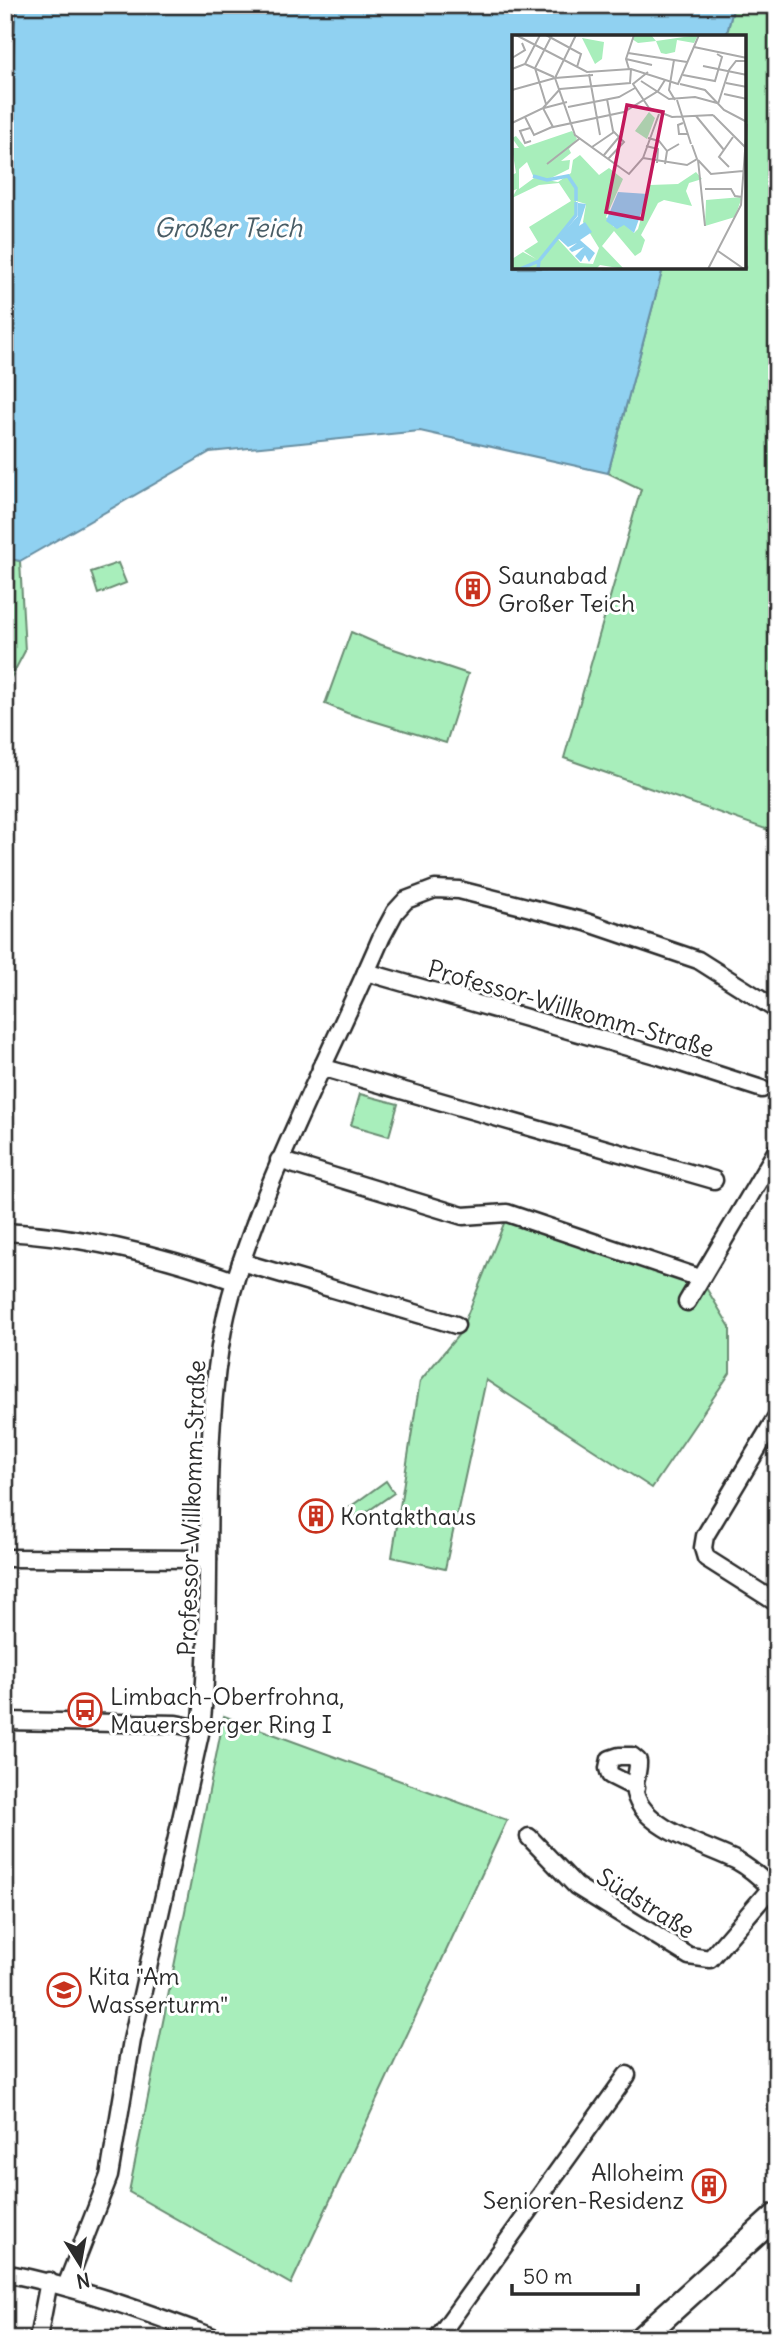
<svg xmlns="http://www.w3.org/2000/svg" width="782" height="2344" viewBox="0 0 782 2344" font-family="Delius,sans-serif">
	<rect width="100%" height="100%" fill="#fff"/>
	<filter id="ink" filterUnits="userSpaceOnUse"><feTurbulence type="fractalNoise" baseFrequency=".0143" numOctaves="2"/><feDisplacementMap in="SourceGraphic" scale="14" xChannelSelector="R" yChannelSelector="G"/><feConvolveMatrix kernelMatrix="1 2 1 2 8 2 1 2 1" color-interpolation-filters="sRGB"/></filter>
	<g filter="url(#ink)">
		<g fill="#a8eebb" stroke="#6a8c73" stroke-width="2">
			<polygon points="5,5 16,5 5,190"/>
			<polygon points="734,5 777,5 777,833 564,758 641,489 608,473 663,268 745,268 745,37 726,37"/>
			<polygon points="5,558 20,561 25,651 5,689"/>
			<polygon points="118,563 126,583 98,594 91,572"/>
			<polygon points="351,632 376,643 468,674 446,743 347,713 325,704"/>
			<polygon points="360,1094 398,1104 389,1136 351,1125"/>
			<polygon points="505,1221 700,1278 730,1327 730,1373 652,1488 486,1380 445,1569 392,1557 420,1381 460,1333"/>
			<polygon points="386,1481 394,1493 358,1518 350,1507"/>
			<polygon points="224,1716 507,1820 291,2284 129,2192"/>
		</g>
		<polygon fill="#90d1f1" stroke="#688fa2" stroke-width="2" points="16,5 734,5 726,37 514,37 514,268 663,268 608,473 420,431 210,452 20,561 5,558 5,190"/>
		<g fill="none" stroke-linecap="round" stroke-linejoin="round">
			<defs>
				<g id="street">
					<polyline points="366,972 659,1056 762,1089"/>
					<polyline points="321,1067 714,1180"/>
					<polyline points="279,1160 463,1216 507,1213 700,1278"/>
					<path d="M 5,1232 C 82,1236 161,1255 234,1281"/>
					<polyline points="241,1262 456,1325"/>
					<polyline points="687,1302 777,1150"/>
					<polyline points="777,1416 705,1536 703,1548 706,1558 777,1603"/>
					<polyline points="5,1558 208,1559"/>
					<polyline points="5,1721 176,1724 201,1729"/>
					<path d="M 636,1788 L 610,1775 L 608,1768 L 610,1759 L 619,1756 L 632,1756 L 638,1761 C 639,1771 633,1783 635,1793 C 644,1830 708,1846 737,1861 C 750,1868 761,1878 771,1888 L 777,1883"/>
					<polyline points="529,1837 576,1886 689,1956 710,1959 771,1888"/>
					<path d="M 5,2273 C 79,2287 148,2313 218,2339"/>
					<path d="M 66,2286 L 109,2176 L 132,2040 L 201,1729 C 215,1602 200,1473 220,1347 C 227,1299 243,1255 260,1210 C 296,1117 342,1029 381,938 L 395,912 L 406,900 L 435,889 L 459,890 L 586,922 L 698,960 L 777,1010"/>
					<polyline points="38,2339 49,2281"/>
					<polyline points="437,2339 627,2075"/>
				</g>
				<polyline id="secondary" points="640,2339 777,2215"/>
			</defs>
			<use href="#street" stroke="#2b2b2b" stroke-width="21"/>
			<use href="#secondary" stroke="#2b2b2b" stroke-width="28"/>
			<use href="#street" stroke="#fff" stroke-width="16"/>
			<use href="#secondary" stroke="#fff" stroke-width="23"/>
		</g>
	</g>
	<defs>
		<symbol id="building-ring" viewBox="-11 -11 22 22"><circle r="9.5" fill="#fff" stroke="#c8321e" stroke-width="1.5"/><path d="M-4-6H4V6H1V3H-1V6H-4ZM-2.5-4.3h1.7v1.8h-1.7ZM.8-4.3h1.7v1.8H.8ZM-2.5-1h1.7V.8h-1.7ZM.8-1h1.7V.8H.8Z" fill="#c8321e"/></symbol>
		<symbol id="bus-ring" viewBox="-11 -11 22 22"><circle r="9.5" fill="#fff" stroke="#c8321e" stroke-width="1.5"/><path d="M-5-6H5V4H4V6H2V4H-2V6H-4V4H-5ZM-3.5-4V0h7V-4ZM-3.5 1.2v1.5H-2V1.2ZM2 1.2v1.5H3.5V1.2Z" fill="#c8321e"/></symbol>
		<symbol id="school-ring" viewBox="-11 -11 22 22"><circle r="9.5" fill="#fff" stroke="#c8321e" stroke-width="1.5"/><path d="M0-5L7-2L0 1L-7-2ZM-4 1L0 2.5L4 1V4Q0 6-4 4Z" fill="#c8321e"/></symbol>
	</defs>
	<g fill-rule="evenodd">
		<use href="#building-ring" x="454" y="570" width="38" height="38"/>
		<use href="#building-ring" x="297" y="1497" width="38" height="38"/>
		<use href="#bus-ring" x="66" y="1691" width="38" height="38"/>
		<use href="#school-ring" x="45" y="1971" width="38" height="38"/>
		<use href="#building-ring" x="690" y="2167" width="38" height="38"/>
	</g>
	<g text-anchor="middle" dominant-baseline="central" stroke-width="6" stroke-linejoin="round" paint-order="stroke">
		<g font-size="24" fill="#2b2b2b" stroke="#fff" text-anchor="start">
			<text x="498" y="575">Saunabad<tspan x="498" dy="28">Großer Teich</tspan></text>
			<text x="340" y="1516">Kontakthaus</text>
			<text x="110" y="1696">Limbach-Oberfrohna,<tspan x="110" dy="28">Mauersberger Ring I</tspan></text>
			<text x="88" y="1976">Kita "Am<tspan x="88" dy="28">Wasserturm"</tspan></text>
			<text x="684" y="2172" text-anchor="end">Alloheim<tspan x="684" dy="28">Senioren-Residenz</tspan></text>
		</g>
		<g font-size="24" fill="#2b2b2b" stroke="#fff">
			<text transform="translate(571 1008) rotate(16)">Professor-Willkomm-Straße</text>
			<text transform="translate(191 1508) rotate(-88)">Professor-Willkomm-Straße</text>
			<text transform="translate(646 1903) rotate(32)">Südstraße</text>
		</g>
		<g font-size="26" font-style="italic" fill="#495d66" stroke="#fff">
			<text x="228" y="227">Großer Teich</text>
		</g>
	</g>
	<g transform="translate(512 35)">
		<rect width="234" height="234" fill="#fff"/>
		<path d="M 123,0 L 139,0 L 144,6 L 186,0 L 182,8 L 165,5 L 163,17 L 154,19 L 149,18 L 144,6 L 126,8 L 120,4 ZM 70,3 L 92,7 L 90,24 L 83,29 ZM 137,77 L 143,83 L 135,104 L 123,96 ZM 60,96 L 65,104 L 57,114 L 59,118 L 49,126 L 58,125 L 57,134 L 35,145 L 46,147 L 59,138 L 61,125 L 68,120 L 87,140 L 97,133 L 111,144 L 94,182 L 102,192 L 112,189 L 122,198 L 126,194 L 138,150 L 166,149 L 184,137 L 190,144 L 177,148 L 174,156 L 180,171 L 152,165 L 146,168 L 129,200 L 133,205 L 129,217 L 123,221 L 102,196 L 90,211 L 112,234 L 88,230 L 84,234 L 0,234 L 0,224 L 11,217 L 24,224 L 12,216 L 26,207 L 17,192 L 59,166 L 47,148 L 27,150 L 0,163 L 5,154 L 0,156 L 0,140 L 4,138 L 0,113 L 7,113 L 0,103 L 4,101 L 13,112 ZM 15,127 L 22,143 L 7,154 L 7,134 ZM 64,166 L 74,169 L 71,187 L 87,213 L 81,229 L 68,228 L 45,203 L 64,180 ZM 230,162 L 223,182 L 193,191 L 194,165 Z" fill="#a8eebb" fill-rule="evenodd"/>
		<path d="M 106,157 L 136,159 L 122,198 L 112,190 L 105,194 L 94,186 ZM 66,168 L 74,169 L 67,191 L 73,187 L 80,197 L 68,205 L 83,218 L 77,227 L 73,220 L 69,227 L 63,221 L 72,212 L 60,217 L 57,214 L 65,208 L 56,212 L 46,203 L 66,181 Z" fill="#90d1f1"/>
		<path fill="none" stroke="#90d1f1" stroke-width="3.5" d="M 21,141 L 35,145 L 56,141 L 64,153 L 64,166M 27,226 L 64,180 L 64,167M 8,234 L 27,226 L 26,234"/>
		<path fill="none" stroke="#aaa" stroke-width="2" d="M 4,0 L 75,37 L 119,34 L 166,49 L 187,0M 34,0 L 69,19 L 65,32M 182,12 L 235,23M 116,18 L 175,27M 0,23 L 13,15 L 10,8M 114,24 L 140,30M 162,25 L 157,55 L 163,65M 13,29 L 42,42M 191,31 L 235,40M 0,34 L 13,29 L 28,0M 117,34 L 114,24 L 122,0M 136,37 L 121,49 L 137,73 L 160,82 L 201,80M 77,39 L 88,100M 171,40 L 203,46 L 210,22 L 205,19M 43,43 L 63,100 L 117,139 L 131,123 L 147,79M 43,43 L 64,0M 129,46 L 157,64 L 183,62 L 205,68M 214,48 L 235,52M 168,49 L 193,55 L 212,75 L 235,87M 0,55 L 43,43 L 81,40M 212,59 L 235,64M 95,64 L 101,96 L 112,107 L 96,124M 165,65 L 179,109M 34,69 L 23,33 L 40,0M 206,69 L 217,35 L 224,26 L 233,26M 56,72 L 107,62 L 123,53M 31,73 L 48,54 L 118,48 L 119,34M 32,73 L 55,67M 201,80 L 233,112M 184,81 L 212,115M 13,82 L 22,100 L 40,92M 0,88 L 31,73 L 41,92 L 112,77 L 146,56 L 153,45M 171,88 L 166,90 L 167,99 L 175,99M 18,93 L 8,96 L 13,108 L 19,106M 136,103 L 147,106 L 155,116M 134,111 L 146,114 L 145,128M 80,112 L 102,97M 92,120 L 107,102M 131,123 L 175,130 L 185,124 L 180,110M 186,125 L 193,191M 186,125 L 199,139 L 231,136M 35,129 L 67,104M 153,129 L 155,116 L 167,109M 217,132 L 207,122 L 221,102M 193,154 L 219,154 L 223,161 L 230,162M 206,216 L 232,234M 196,234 L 229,170 L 235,89"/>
		<path fill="#c2185b" fill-opacity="0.15" stroke="#c2185b" stroke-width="3.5" d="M 115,70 L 151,77 L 130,184 L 94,177 Z"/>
		<rect width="234" height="234" fill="none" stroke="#2b2b2b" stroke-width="3.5"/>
	</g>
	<rect width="782" height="2344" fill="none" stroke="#fff" stroke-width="28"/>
	<rect x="14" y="14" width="754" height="2316" fill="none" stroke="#2b2b2b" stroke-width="2.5" filter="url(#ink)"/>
	<g transform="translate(80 2264) rotate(169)" stroke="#ffffff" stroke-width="5" paint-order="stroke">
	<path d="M0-5L12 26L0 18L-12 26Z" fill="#2b2b2b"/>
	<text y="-10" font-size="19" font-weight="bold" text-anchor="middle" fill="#2b2b2b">N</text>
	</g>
	<path d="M512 2284v10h126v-10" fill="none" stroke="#2b2b2b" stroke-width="3.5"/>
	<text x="523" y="2284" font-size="21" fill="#2b2b2b" stroke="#ffffff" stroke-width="5" paint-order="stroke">50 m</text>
</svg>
